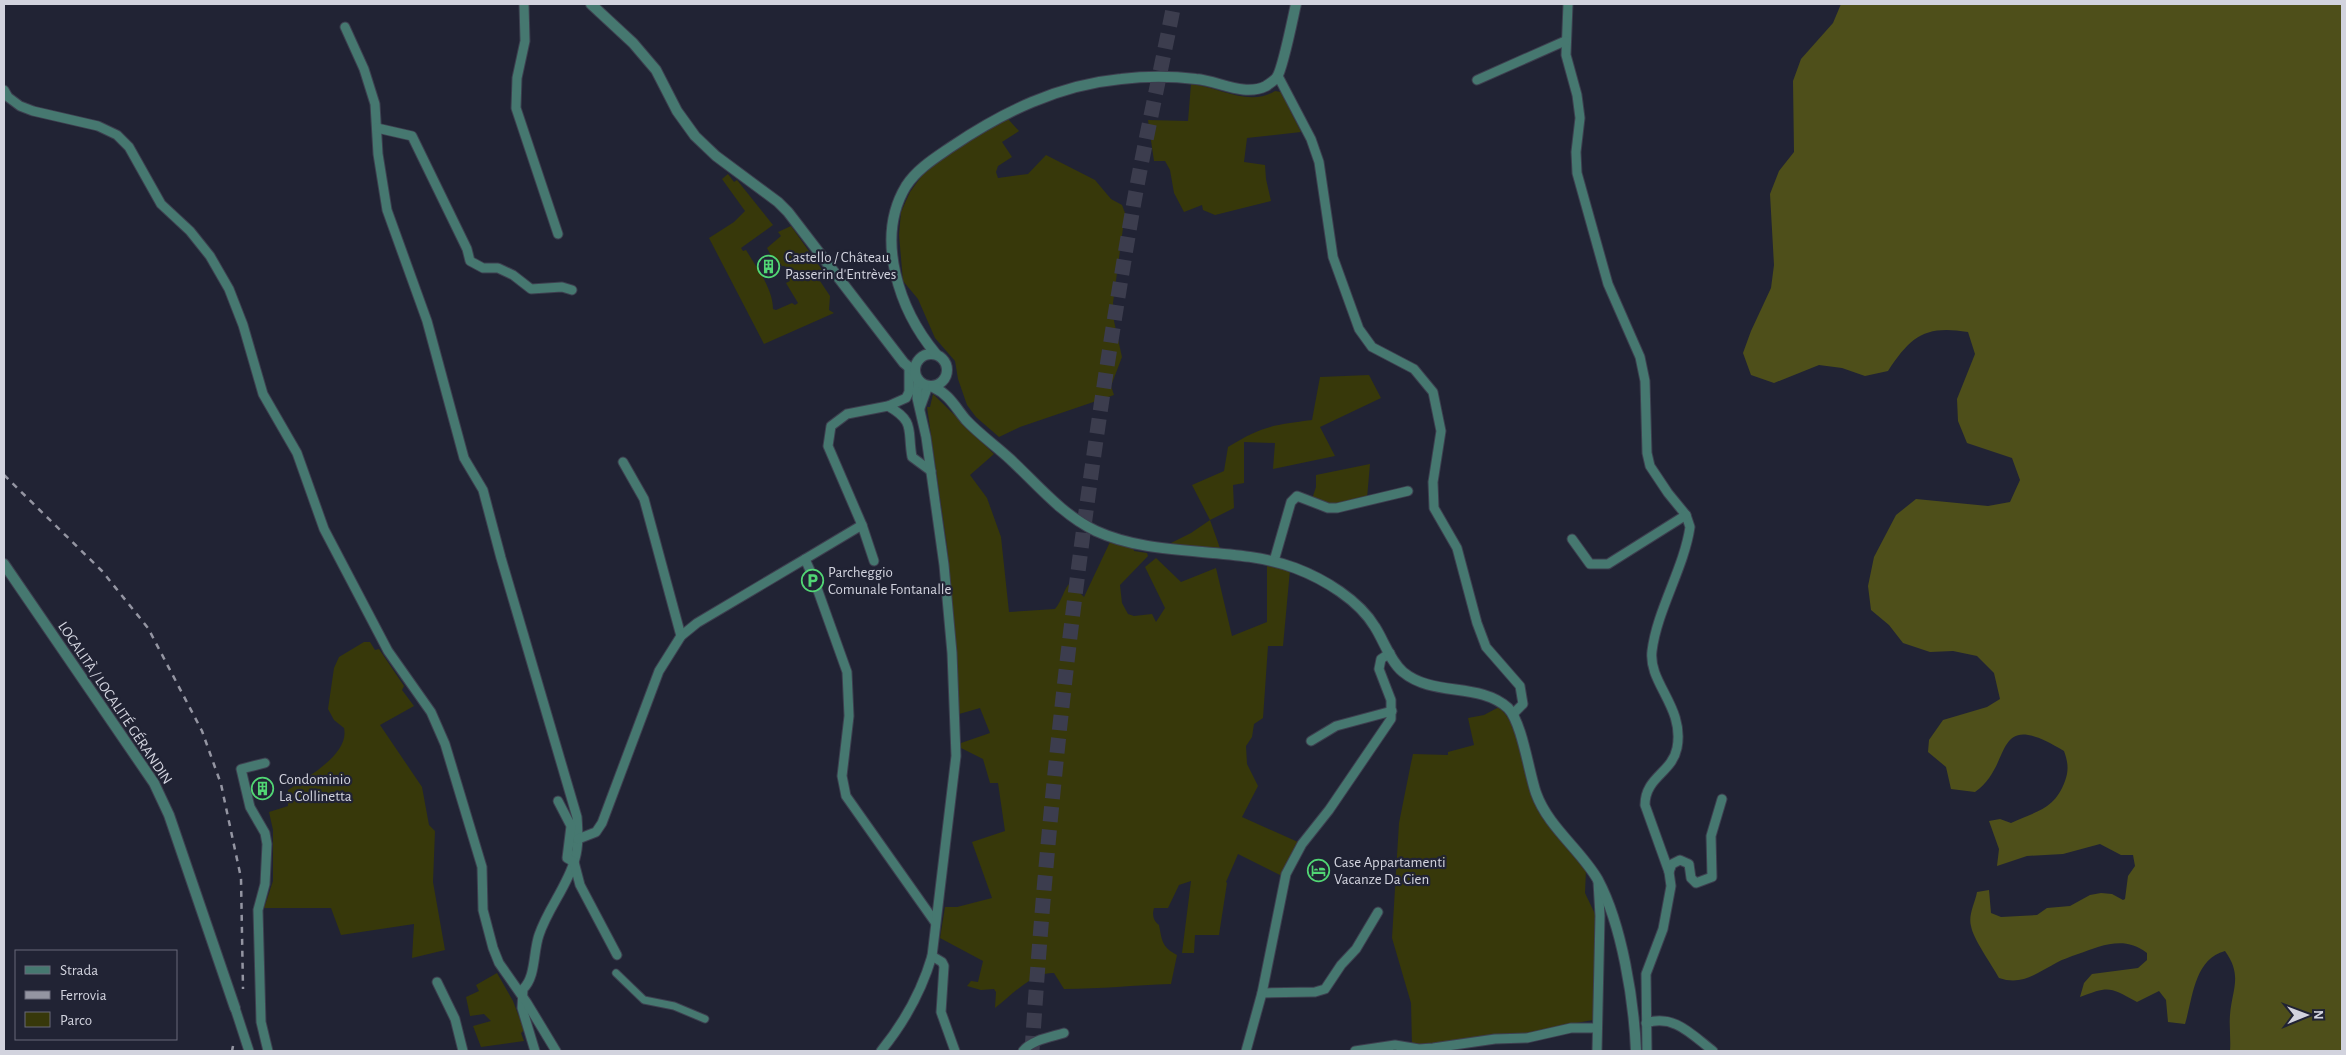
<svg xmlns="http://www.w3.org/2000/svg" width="2346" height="1055" viewBox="0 0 2346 1055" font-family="'Alegreya Sans',sans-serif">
	<rect width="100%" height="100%" fill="#212334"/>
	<g fill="#37380a">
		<path d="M 1191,84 C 1219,87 1249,107 1275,91 L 1281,92 L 1301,132 L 1247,138 L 1244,162 L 1265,165 L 1266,179 L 1271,201 L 1215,215 L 1203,210 L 1202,205 L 1184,212 L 1174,193 L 1170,170 L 1165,161 L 1154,161 L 1148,120 L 1188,121 Z"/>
		<polygon points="1008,119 1019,131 1002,142 1012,157 998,166 996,172 998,178 1028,174 1046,155 1095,180 1111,199 1122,205 1125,213 1113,303 1114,321 1122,357 1111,386 1114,395 1020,427 999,437 976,417 967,405 958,379 955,361 935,338 918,299 903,281 899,235 901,212 910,192 923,174 946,156 990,127"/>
		<path d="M 728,174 L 734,182 L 737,180 L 773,225 L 741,248 L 743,251 L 746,250 C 757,268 773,289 773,309 L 776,310 L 792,303 L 795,305 L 798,303 L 786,283 L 790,281 L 788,277 L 790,276 L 785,266 L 782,266 L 780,263 L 776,265 L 767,248 L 781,236 L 778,232 L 791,226 L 823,271 L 816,275 L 830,296 L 829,310 L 834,313 L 764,344 L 709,238 L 734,222 L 745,211 L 722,179 Z"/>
		<path d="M 1369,375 L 1381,398 L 1320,427 L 1335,456 L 1273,469 L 1275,443 L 1244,442 L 1244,483 L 1233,485 L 1234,508 L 1210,520 L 1221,551 L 1169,544 L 1191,533 L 1210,520 L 1192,485 L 1224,471 L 1228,447 C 1262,426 1273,425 1312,420 L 1320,377 Z"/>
		<path d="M 933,394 L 994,454 L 970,475 L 987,498 L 1001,537 L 1009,612 L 1055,609 C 1062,601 1064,588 1070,583 L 1084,597 L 1110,542 L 1133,547 L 1134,551 L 1147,553 L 1148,556 L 1120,585 L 1122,603 L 1128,614 L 1134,616 L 1152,614 L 1156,622 L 1165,608 L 1145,567 L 1156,558 L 1181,582 L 1216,568 L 1232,636 L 1267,622 L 1267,566 L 1290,570 L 1283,646 L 1268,646 L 1263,718 L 1254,724 L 1252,737 L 1246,746 L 1247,764 L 1258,786 L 1242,817 L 1298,842 L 1282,876 L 1238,854 L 1226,882 L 1227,883 L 1219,935 L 1195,935 L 1194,953 L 1182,953 L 1191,881 L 1179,885 L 1168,908 L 1154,908 C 1152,914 1153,921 1159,925 C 1162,941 1162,947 1177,955 L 1171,984 C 1135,985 1100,989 1064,989 L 1054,973 C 1033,971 1011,996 995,1008 L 996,992 L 994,989 L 981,990 L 967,986 L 971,981 L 978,982 L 983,961 L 940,938 L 945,907 L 957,907 L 992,898 L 972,842 L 1005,831 L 998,783 L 990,783 L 983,759 L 961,748 L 961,743 L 990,733 L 980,708 L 959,714 L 947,546 L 927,407 L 930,407 Z"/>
		<polygon points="1370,464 1367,498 1334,505 1312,499 1316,487 1316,475"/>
		<path d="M 364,642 L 370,642 L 375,650 L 379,649 L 404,686 L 402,690 L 414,706 L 380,725 L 422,787 L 429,825 L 435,831 L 433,882 L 445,950 L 412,958 L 414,924 L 341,935 L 331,908 L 264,908 L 273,881 L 273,830 L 269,812 L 288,806 L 288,790 C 306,778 350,754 344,728 L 334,720 L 328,709 L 334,668 L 339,657 Z"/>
		<path d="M 1499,707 C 1523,730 1520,767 1532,796 C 1541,818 1570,851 1586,870 L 1585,893 L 1595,914 L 1593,1020 L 1565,1025 L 1527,1036 L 1412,1046 L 1411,1003 L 1392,938 L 1399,823 L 1411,763 L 1413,754 L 1448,755 L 1448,752 L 1474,745 L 1468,718 L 1484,715 Z"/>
		<polygon points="497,973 513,1001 524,1030 521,1033 524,1041 481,1047 473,1026 491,1021 484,1014 470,1016 466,997 479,991 476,985"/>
	</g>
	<path fill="#4e4f1a" d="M 1841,4 L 2342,4 L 2342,1051 L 2230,1051 C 2231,1039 2229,1027 2230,1015 C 2232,989 2243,976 2225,951 C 2194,959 2193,998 2185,1024 L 2168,1022 L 2166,1000 L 2159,991 L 2137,1002 C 2109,987 2110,986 2080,997 L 2084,983 L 2092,974 L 2138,968 L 2147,960 L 2147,953 C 2124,935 2101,946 2078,954 C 2070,957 2063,959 2056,963 C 2037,973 2022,986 1999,978 C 1992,965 1973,939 1971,926 C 1968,915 1975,903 1977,892 L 1989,890 L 1991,913 L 2001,917 L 2037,915 L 2047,908 L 2070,906 L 2090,895 L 2101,893 L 2112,894 L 2123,900 L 2125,899 L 2128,876 L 2135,866 L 2133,855 L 2121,855 L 2100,844 L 2063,854 L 2027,856 L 1997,866 L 1999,849 L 1989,821 L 2000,819 L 2011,823 C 2037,811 2055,809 2065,781 C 2069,770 2068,762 2064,751 C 1990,706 2015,764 1975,792 L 1951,789 L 1946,767 L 1928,752 L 1929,740 L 1943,720 L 1987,707 L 2000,699 L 1994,673 L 1977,656 L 1953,651 L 1930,652 L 1903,643 L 1889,625 L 1871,610 L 1868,586 L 1874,557 L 1896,515 L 1916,499 L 1988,506 L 2010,502 L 2020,480 L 2012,458 L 1967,443 L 1958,421 L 1957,399 L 1975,354 L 1968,332 C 1925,325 1911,336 1888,371 L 1865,376 L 1842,368 L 1819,365 L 1774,383 L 1751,375 L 1743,353 L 1751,331 L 1771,288 L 1774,265 L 1770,194 L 1779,171 L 1794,152 L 1793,81 L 1801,59 L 1833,23 Z"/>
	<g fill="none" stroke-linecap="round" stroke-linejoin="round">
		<path stroke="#3c3d4e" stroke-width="15" stroke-dasharray="15 8" stroke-linecap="butt" d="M 1032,1051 C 1050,767 1085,483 1134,202 C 1146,136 1161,70 1174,4"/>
		<defs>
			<polyline id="pedestrian" points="616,973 644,1000 674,1006 705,1019"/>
			<g id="minor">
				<polyline points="524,4 525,41 517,78 516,108 558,234"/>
				<path d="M 1568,4 L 1566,55 L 1577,95 L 1580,118 L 1576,152 L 1577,173 L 1608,284 L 1640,357 L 1645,381 L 1647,453 L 1650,466 L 1668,493 L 1686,515 L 1690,527 C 1684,568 1657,610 1652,651 C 1648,683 1685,707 1677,748 C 1672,773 1645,777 1645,805 L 1669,872 L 1671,886 L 1663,929 L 1646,974 L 1647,1051"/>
				<path d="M 345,27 L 364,69 L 375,104 L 378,154 L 387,210 L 427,321 L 464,458 L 483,490 L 501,558 L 577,817 C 578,831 579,845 575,859 C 567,887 548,908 539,935 C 533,952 536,977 523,989 L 522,1008 L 535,1051"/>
				<polyline points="1278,76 1311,139 1319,162 1333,257 1359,329 1372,347 1414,369 1433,392 1441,431 1433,482 1434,508 1457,548 1477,623 1486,647 1520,686 1523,704 1513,714"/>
				<polyline points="1477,80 1565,41"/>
				<polyline points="4,90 8,97 20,106 33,111 98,126 117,135 129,147 161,204 190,231 210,256 229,289 243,325 263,394 297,453 324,529 388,651 431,712 445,744 482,867 483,910 493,948 499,963 527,1003 556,1051"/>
				<polyline points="377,128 412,136 467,249 470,261 483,268 498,268 513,275 531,289 562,287 572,290"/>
				<path d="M 888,406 C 916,422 907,430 912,457 L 931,471"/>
				<polyline points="920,408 928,386"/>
				<polyline points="623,462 644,499 681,636"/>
				<polyline points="862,525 828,446 831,426 847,414 888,406 906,398 909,392 909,367"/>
				<polyline points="1572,539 1590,564 1608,564 1686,515"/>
				<polyline points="805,559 862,525 874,561"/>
				<polyline points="1274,561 1291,502 1297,496 1328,508 1337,508 1408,491"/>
				<polyline points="1311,741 1336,726 1392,711"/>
				<polyline points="265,763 241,769 250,807 265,833 267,844 265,884 258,910 261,1022 268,1051"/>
				<polyline points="558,801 571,826 567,858 574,862 580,885 617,955"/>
				<polyline points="578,839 596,832 602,823 659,671 681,636 697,623 805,559 813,577 847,672 849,716 842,776 846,796 935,922"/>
				<polyline points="1669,872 1672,864 1680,860 1689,864 1691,878 1696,883 1712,877 1711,836 1722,799"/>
				<polyline points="932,956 942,962 944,966 941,1012 955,1051"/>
				<polyline points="437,982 455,1019 463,1051"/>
				<polyline points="1262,993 1315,992 1325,989 1341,965 1356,949 1378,912"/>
				<polyline points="235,1008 249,1051"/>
				<path d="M 1646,1023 C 1674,1014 1691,1034 1713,1051"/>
				<path d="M 881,1051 C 903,1024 922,990 932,956 L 956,756 L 952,653 L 944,565 L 926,437 L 917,398 L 918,379"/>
				<path d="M 1023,1051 C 1031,1040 1051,1037 1064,1033"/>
				<polyline points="1246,1051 1262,993 1286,874 1302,844 1329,810 1391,719 1391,700 1379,669 1381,659 1390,653"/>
				<polyline points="1355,1051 1395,1045 1419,1049 1433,1048 1495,1039 1527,1038 1571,1028 1597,1028"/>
				<polyline points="1597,1051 1600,916 1598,882"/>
			</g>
			<g id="tertiary">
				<polyline points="591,4 633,43 656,70 677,111 695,136 716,156 778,202 788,212 904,363 915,372"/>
				<circle cx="931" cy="370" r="16"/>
				<path d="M 936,354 C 900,311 874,239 906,186 C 917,169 935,158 951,147 C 1003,112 1058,85 1121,79 C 1145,76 1172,76 1196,79 C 1219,81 1244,97 1266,86 C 1269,84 1275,80 1277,77 C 1283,68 1293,17 1296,4"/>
				<path d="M 933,387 C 950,395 955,407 966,420 C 979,434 996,446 1010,459 C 1037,484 1062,515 1096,531 C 1157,559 1234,545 1295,568 C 1324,579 1359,600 1375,627 C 1384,641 1390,661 1403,672 C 1433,697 1479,682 1508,708 C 1522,722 1529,773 1536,793 C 1548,827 1581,850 1598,880 C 1622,925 1634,1001 1636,1051"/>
				<polyline points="4,564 154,783 169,815 235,1008"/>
			</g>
		</defs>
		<use href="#pedestrian" stroke="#3d3f4f" stroke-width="9"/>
		<use href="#minor" stroke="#3d3f4f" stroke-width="11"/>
		<use href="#tertiary" stroke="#3d3f4f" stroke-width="12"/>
		<use href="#pedestrian" stroke="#467870" stroke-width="7"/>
		<use href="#minor" stroke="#467870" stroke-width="9"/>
		<use href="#tertiary" stroke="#467870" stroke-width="10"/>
		<g stroke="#9495a2" stroke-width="2.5" stroke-dasharray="6 6" stroke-linecap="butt">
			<polyline points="4,475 102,571 148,628 202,731 221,784 241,878 243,989"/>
			<polyline points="232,1051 233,1046"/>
		</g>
	</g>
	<defs>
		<symbol id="building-ring" viewBox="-11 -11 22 22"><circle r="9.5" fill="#212334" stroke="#51d674" stroke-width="1.5"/><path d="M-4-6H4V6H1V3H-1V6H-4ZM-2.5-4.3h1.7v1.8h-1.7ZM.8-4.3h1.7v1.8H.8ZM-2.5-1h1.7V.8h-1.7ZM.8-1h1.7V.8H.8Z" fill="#51d674"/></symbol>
		<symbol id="parking-ring" viewBox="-11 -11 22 22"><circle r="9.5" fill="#212334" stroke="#51d674" stroke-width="1.5"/><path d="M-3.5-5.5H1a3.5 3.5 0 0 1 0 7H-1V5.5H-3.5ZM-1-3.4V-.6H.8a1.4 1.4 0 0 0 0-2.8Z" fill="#51d674"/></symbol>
		<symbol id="hotel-ring" viewBox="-11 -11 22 22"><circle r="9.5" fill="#212334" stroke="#51d674" stroke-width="1.5"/><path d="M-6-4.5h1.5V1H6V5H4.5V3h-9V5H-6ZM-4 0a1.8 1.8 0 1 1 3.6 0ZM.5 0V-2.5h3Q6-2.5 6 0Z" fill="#51d674"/></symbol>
	</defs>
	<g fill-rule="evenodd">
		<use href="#building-ring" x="756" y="254" width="25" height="25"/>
		<use href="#parking-ring" x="800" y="568" width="25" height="25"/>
		<use href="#building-ring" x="250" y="776" width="25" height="25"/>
		<use href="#hotel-ring" x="1306" y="858" width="25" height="25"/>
	</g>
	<g text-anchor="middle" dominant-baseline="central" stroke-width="4.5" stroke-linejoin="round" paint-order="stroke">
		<g font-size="15" fill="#d2d3de" stroke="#212334" text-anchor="start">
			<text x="785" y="257">Castello / Château<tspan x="785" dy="17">Passerin d'Entrèves</tspan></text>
			<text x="828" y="572">Parcheggio<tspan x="828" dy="17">Comunale Fontanalle</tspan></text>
			<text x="279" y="779">Condominio<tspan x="279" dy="17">La Collinetta</tspan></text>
			<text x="1334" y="862">Case Appartamenti<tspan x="1334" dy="17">Vacanze Da Cien</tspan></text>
		</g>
		<g font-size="15" fill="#d2d3de" stroke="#212334">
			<text transform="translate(115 703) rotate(56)">LOCALITÀ / LOCALITÉ GÉRANDIN</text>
		</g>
	</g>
	<rect width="2346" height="1055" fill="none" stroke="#d2d3de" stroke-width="10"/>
	<rect x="15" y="950" width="162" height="90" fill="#212334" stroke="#686978"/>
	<rect x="25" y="966" width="25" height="8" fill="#467870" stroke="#686978"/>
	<text x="60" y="975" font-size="15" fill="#d2d3de">Strada</text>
	<rect x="25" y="991" width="25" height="8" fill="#9495a2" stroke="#686978"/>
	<text x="60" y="1000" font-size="15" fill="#d2d3de">Ferrovia</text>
	<rect x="25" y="1012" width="25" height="15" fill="#37380a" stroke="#686978"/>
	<text x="60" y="1025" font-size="15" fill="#d2d3de">Parco</text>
	<g transform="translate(2306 1015) rotate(89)" stroke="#212334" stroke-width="4" paint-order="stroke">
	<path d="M0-4L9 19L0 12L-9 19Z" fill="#d2d3de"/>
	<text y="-8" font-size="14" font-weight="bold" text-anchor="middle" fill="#d2d3de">N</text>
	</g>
</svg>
